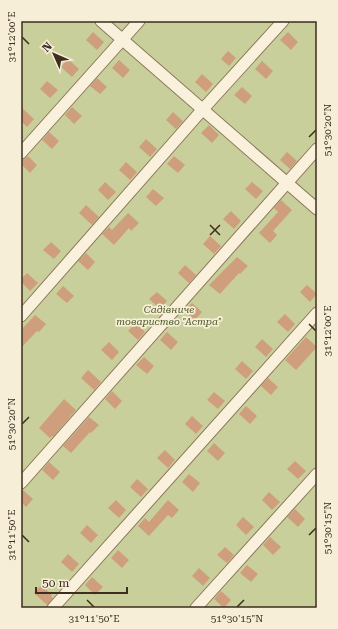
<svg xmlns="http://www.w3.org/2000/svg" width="338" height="629" viewBox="0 0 338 629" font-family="'Roboto Serif',serif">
	<rect width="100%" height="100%" fill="#f0e4c8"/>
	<rect fill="#c9cf9b" x="21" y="21" width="296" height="587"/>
	<g fill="#cf9f7d">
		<polygon points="93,32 104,42 97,50 86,40"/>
		<polygon points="288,32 298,42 291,50 280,40"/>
		<polygon points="228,51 236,58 229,66 221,59"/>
		<polygon points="68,59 79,69 72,77 61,67"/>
		<polygon points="119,60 130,70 123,78 112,68"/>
		<polygon points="262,61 273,71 266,79 255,69"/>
		<polygon points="202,74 213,84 206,92 195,82"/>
		<polygon points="97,78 107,87 100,94 90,86"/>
		<polygon points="47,81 58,90 50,98 40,89"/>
		<polygon points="242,87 252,96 245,104 234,95"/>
		<polygon points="21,107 34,119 27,127 21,121"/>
		<polygon points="72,107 82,116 74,124 65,115"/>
		<polygon points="173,112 183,121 176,129 166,120"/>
		<polygon points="209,125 219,135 212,143 201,133"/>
		<polygon points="49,132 59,141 52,149 42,140"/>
		<polygon points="146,139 157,149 150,157 139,147"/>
		<polygon points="287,152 297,161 290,169 280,160"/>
		<polygon points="28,156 37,165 30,173 21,164 21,161"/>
		<polygon points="174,156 185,165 178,173 167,164"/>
		<polygon points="126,162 137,172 130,180 119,170"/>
		<polygon points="105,182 116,192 108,200 98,190"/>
		<polygon points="252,182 263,191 256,199 245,189"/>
		<polygon points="153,189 164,198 156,206 146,197"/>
		<polygon points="281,200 292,210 273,231 277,235 270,243 259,233 278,212 274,208"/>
		<polygon points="86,205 99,217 92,225 79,213"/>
		<polygon points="231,211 241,221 234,229 223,219"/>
		<polygon points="128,213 139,223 131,231 129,228 114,245 102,234 109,227 112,230"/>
		<polygon points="210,236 221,246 214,254 203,244"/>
		<polygon points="51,242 61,251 54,259 43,250"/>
		<polygon points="86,253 95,262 88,270 78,261"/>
		<polygon points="237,257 248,266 240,274 239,273 220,294 209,285"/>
		<polygon points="185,265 196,275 189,283 178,273"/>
		<polygon points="27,273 38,283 30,291 21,282 21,279"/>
		<polygon points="307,285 317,294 310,302 300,292"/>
		<polygon points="63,286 74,296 67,303 56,294"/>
		<polygon points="157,292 167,301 160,309 149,299"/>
		<polygon points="192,303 202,312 195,320 184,311"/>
		<polygon points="285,314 295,324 288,332 277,322"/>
		<polygon points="35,315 46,324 39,332 37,331 21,348 21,330"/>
		<polygon points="136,323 145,332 138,340 128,331"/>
		<polygon points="167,332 178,342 171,350 160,340"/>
		<polygon points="306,337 317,347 296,370 285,360"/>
		<polygon points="262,339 273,349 266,357 255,347"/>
		<polygon points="109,342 119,352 112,360 101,350"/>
		<polygon points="144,357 154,366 147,374 136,365"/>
		<polygon points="242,361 253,371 246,379 235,369"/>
		<polygon points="88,370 101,382 94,390 81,378"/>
		<polygon points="268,378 278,387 271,395 261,386"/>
		<polygon points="112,391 122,401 115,409 105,399"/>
		<polygon points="214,392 225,401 218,409 207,400"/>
		<polygon points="64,399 76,410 53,437 52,436 50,438 39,428"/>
		<polygon points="246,406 257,416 250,424 239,414"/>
		<polygon points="192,416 203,426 196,434 185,424"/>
		<polygon points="89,417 99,425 91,433 90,432 71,453 63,446"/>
		<polygon points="214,443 225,453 218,461 207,451"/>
		<polygon points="165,450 175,460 168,468 157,458"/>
		<polygon points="295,461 306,471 298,479 287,469"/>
		<polygon points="49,462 60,472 53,480 42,470"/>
		<polygon points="189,474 200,483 193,492 182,482"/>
		<polygon points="137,479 148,489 141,497 130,487"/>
		<polygon points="21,490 23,490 33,499 26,507 21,502"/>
		<polygon points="269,492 280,502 272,510 262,500"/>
		<polygon points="116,500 126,510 119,518 108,508"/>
		<polygon points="168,500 179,510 172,518 168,515 149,536 138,526 145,518 149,522"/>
		<polygon points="295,509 305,519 298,527 287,517"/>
		<polygon points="243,517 254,527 246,535 236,525"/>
		<polygon points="87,525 98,535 91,543 80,533"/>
		<polygon points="270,537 281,547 273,555 263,545"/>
		<polygon points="225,547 234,555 227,563 217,555"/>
		<polygon points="118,550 129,560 122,568 111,558"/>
		<polygon points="68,554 79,564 72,572 61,562"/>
		<polygon points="247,565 258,574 251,582 240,573"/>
		<polygon points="199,568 210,578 203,586 192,576"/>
		<polygon points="92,577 103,587 95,595 85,585"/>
		<polygon points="41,585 52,595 51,596 53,598 47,605 34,593"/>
		<polygon points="221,591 231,600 224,608 214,599"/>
	</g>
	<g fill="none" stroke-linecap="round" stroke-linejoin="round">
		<defs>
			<g id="minor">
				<polyline points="101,21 317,209"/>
				<polyline points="21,153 139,21"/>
				<polyline points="21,316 203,109 283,21"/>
				<polyline points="21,483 317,149"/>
				<polyline points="53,608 317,313"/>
				<polyline points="196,608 317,474"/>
			</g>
		</defs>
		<use href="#minor" stroke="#8d765c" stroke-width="13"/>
		<use href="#minor" stroke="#faf1dc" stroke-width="11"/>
	</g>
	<path fill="none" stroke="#3d2e20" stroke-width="1.5" d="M 22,37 L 29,44M 309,137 L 316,130M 210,225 L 220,235M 210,235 L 220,225M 309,324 L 316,331M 22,424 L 29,417M 22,535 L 29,542M 309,535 L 316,528M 87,600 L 94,607M 237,607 L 244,600"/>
	<g text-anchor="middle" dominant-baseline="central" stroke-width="3.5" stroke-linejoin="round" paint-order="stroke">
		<g font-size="10" font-style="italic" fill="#4d5a26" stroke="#f7eed8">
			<text x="169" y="309">Садівниче<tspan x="169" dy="12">товариство "Астра"</tspan></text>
		</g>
	</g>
	<rect width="338" height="629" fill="none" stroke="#f7eed8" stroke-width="44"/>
	<g transform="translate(54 54) rotate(315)" stroke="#f7eed8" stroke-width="3" paint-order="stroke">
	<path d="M0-3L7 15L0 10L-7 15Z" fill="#3d2e20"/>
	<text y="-6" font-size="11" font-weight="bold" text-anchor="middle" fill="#3d2e20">N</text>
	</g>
	<path d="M36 587v6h91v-6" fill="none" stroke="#3d2e20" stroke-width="2"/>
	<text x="42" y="587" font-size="12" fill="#3d2e20" stroke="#f7eed8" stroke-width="3" paint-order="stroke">50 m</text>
	<rect x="22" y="22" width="294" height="585" fill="none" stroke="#3d2e20" stroke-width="1.5"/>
	<g font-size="10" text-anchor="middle" fill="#3d2e20">
		<text transform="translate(11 37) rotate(-90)" y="4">31°12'00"E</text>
		<text transform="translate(327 130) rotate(-90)" y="4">51°30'20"N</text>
		<text transform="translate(327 331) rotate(-90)" y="4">31°12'00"E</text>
		<text transform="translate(11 424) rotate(-90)" y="4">51°30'20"N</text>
		<text transform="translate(327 528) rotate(-90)" y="4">51°30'15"N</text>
		<text transform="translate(11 535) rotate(-90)" y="4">31°11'50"E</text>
		<text x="94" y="622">31°11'50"E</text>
		<text x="237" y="622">51°30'15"N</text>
	</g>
</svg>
